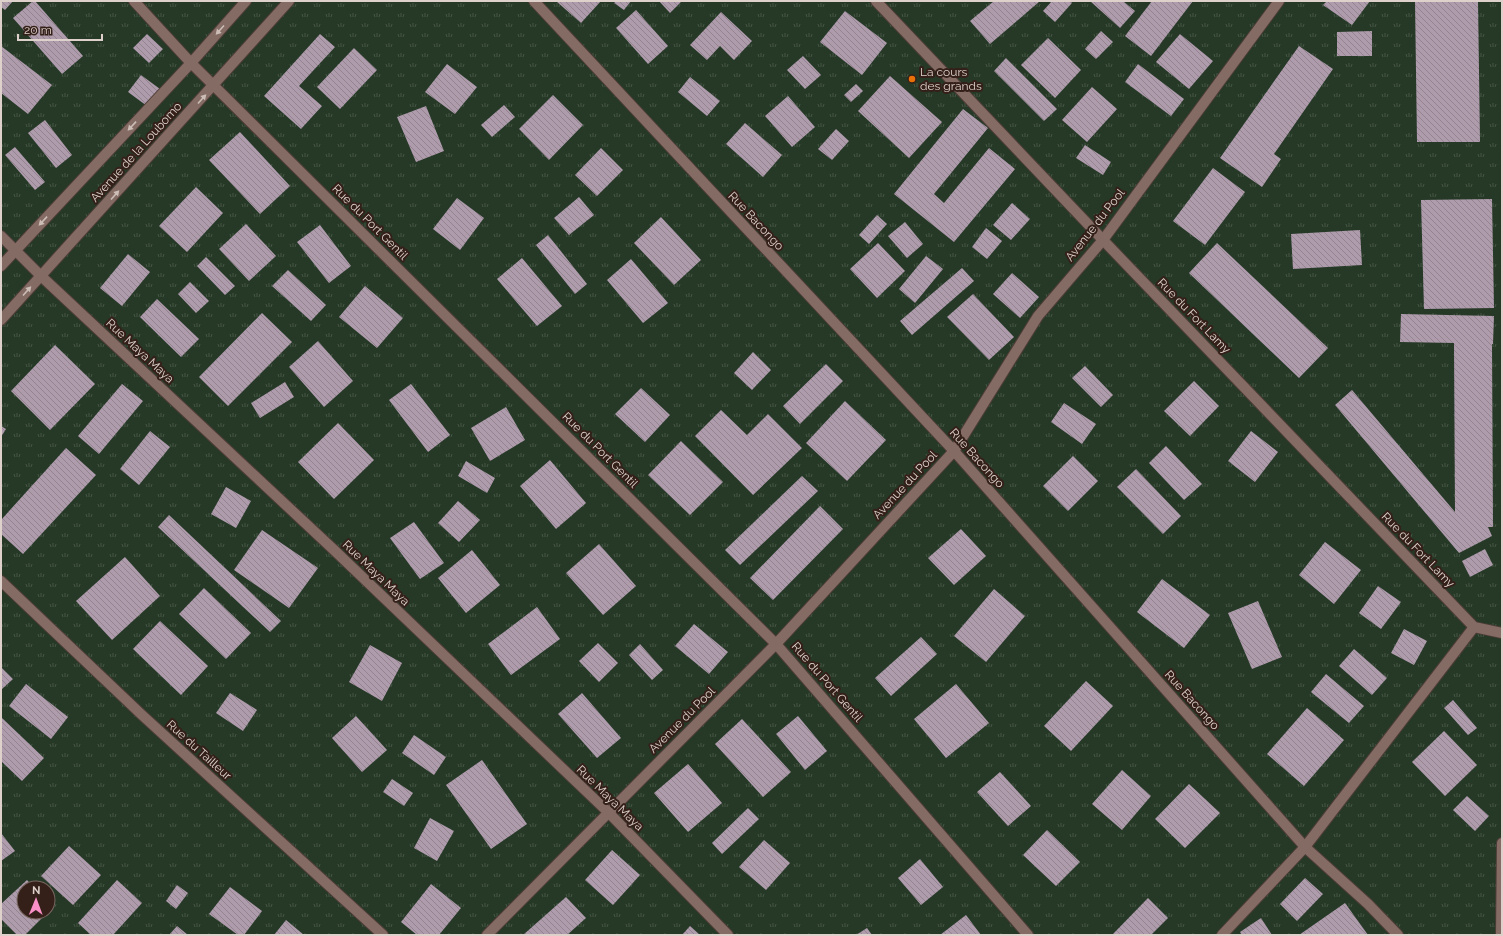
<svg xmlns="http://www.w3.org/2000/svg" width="1503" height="936" viewBox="0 0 1503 936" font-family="Raleway,sans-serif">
	<defs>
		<pattern id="grass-tufts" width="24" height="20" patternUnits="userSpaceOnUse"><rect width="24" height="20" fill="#263927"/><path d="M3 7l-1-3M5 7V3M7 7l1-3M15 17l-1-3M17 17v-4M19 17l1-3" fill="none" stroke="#455545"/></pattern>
		<pattern id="building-back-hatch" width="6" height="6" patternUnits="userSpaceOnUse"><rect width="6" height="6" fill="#ae9bac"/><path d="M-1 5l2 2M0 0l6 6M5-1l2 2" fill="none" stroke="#938490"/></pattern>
	</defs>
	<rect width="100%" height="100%" fill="#342019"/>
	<path fill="url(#grass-tufts)" fill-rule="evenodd" d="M 1,1 L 1502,1 L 1502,935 L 1,935 ZM 24,888 L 48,888 L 48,912 L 24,912 Z"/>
	<g fill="url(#building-back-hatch)">
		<polygon points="1,1 13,1 5,10 1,7"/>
		<polygon points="33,1 35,1 83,56 62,74 13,18"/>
		<polygon points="556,1 601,1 581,23"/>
		<polygon points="616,1 631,1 624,10 614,3"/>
		<polygon points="659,1 682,1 670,13"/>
		<polygon points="994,1 1040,1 990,44 970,21"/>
		<polygon points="1052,1 1070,1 1072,3 1055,22 1043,11"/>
		<polygon points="1090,1 1123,1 1135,11 1120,28"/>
		<polygon points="1152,1 1193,1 1151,56 1125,36"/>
		<polygon points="1327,1 1370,1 1352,25 1323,5"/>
		<polygon points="1415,1 1478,1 1480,142 1417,142"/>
		<polygon points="636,10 668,46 648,64 616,28"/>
		<polygon points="845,11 887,43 862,75 820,42"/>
		<polygon points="721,12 752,41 734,60 720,46 707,60 690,45"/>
		<polygon points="1101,31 1113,42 1096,59 1085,49"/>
		<polygon points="1372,31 1372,56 1337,56 1337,32"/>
		<polygon points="147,34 163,49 149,63 133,48"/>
		<polygon points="320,34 335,47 299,86 322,106 301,129 264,96"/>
		<polygon points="1180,34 1213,61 1189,89 1156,62"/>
		<polygon points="1048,38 1081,70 1055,98 1021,65"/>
		<polygon points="1,46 52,85 28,114 1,93"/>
		<polygon points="1299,46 1333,69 1274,154 1281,159 1262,187 1220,158"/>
		<polygon points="354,48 377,70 340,109 317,87"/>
		<polygon points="803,56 821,75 805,89 787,70"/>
		<polygon points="1006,58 1057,109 1044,121 994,71"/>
		<polygon points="447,64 477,87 455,114 425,92"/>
		<polygon points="1138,64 1184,99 1171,116 1125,82"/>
		<polygon points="141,75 160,89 147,106 128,92"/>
		<polygon points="890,76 942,122 909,158 858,111"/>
		<polygon points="690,77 720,101 707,116 678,92"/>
		<polygon points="856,84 863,91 851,102 844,95"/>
		<polygon points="1092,87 1117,109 1087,142 1062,120"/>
		<polygon points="553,95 583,125 549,160 519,129"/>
		<polygon points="788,96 815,127 792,147 765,116"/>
		<polygon points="504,105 515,117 492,137 481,125"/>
		<polygon points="426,106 444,151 416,162 397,117"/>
		<polygon points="963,109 988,128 934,194 944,203 989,148 1015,169 954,242 894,194"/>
		<polygon points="45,120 72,155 56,168 28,133"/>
		<polygon points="745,123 782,155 763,177 726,144"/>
		<polygon points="836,129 849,141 832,160 818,149"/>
		<polygon points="240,132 290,186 260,214 209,160"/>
		<polygon points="1085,145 1111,162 1103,175 1076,158"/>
		<polygon points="15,147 45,182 35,190 5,155"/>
		<polygon points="601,148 623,170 597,196 575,175"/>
		<polygon points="1213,168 1245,192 1205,245 1173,221"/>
		<polygon points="196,187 223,213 187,252 159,226"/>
		<polygon points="579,197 594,215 569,235 554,218"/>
		<polygon points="457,198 484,218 460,250 433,229"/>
		<polygon points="1492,199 1494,308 1424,309 1421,200"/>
		<polygon points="1012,203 1030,219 1011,240 993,225"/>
		<polygon points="877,215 887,224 869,244 859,235"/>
		<polygon points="661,217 701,260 674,285 634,243"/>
		<polygon points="905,222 923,244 907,258 888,236"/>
		<polygon points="246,224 276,256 249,281 219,249"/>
		<polygon points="320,225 351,266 329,283 297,242"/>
		<polygon points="986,228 1002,241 987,259 972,247"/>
		<polygon points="1360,230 1362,265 1293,269 1291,234"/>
		<polygon points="548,235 587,284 575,294 536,245"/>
		<polygon points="878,243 905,271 877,298 850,269"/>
		<polygon points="1217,243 1328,348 1299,378 1189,273"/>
		<polygon points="128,254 150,272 122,306 100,288"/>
		<polygon points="926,256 943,269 915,303 899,289"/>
		<polygon points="206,257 235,286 225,295 197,266"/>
		<polygon points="522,258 562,306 537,326 497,279"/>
		<polygon points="631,259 668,303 643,323 607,280"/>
		<polygon points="962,268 974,281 912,335 900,321"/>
		<polygon points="288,270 326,305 311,321 272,286"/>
		<polygon points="1012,273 1039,297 1020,318 993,294"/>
		<polygon points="190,282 209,301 196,313 178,294"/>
		<polygon points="365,286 403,318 377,348 339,317"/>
		<polygon points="973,294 1014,337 989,360 947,317"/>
		<polygon points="157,299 199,339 181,357 140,317"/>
		<polygon points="262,313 292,342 228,406 199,377"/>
		<polygon points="1401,314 1494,316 1493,344 1492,344 1493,527 1488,527 1492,536 1459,553 1335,405 1352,390 1455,512 1454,343 1400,342"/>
		<polygon points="318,341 353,381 324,407 289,367"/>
		<polygon points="55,345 95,384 50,430 11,391"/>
		<polygon points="753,352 771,370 752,390 734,373"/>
		<polygon points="826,364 843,381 800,424 783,406"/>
		<polygon points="1085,366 1113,395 1101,407 1072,378"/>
		<polygon points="1194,381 1219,406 1190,436 1164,411"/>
		<polygon points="285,382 294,397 260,418 251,403"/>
		<polygon points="122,384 143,401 99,454 78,436"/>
		<polygon points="411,384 450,435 428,452 389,400"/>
		<polygon points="641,388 670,415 645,442 615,414"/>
		<polygon points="845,401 886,440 847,481 806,443"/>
		<polygon points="1064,403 1096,424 1082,444 1051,422"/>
		<polygon points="506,407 525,440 490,461 471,428"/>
		<polygon points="721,410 747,435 768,414 802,448 753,495 695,436"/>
		<polygon points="338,423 374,460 334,499 298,462"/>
		<polygon points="1,426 6,429 1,437"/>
		<polygon points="150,431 170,447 139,485 120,469"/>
		<polygon points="1251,431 1278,452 1255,482 1228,461"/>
		<polygon points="681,441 723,482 690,515 648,475"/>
		<polygon points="1166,446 1202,484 1184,500 1149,463"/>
		<polygon points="66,448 96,475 23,554 1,534 1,520"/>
		<polygon points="1073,456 1098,481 1068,511 1043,486"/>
		<polygon points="550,460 586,503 556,529 520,486"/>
		<polygon points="466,461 495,478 487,493 458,476"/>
		<polygon points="1136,469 1181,516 1163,534 1117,487"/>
		<polygon points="802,476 818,491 740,565 725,550"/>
		<polygon points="226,487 251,501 236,528 211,514"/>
		<polygon points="458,501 480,520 459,542 438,523"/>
		<polygon points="820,506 843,529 773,600 750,578"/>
		<polygon points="169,515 281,621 270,632 158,527"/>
		<polygon points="414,522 444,563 420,579 390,538"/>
		<polygon points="961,529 986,556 954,585 928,558"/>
		<polygon points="262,530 318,568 289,608 234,570"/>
		<polygon points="1325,542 1361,570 1334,604 1299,575"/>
		<polygon points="599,544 636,586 603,615 566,573"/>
		<polygon points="1485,549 1493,565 1470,577 1462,561"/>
		<polygon points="472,550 500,585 466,613 438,578"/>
		<polygon points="125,557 160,596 112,640 76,601"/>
		<polygon points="1162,579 1210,615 1184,648 1137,612"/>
		<polygon points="1378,586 1401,602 1381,629 1359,613"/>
		<polygon points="204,588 251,633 226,659 179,614"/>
		<polygon points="994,589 1025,616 986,662 954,636"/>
		<polygon points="1258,601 1282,657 1252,669 1228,613"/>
		<polygon points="537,607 560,639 511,675 488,644"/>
		<polygon points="160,621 208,666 181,695 133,649"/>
		<polygon points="694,624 728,652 709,674 675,646"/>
		<polygon points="1404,629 1427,641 1414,665 1391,653"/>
		<polygon points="921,637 937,654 891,696 875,678"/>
		<polygon points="598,643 618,663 599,682 579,661"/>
		<polygon points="640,644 663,670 652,680 629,655"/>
		<polygon points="370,645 402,663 382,701 349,682"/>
		<polygon points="1354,649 1387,678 1372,695 1339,666"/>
		<polygon points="1,667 13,679 1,690"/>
		<polygon points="1326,674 1364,706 1349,723 1311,692"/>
		<polygon points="1086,681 1113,706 1071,751 1044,726"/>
		<polygon points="26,684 68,717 51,739 9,706"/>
		<polygon points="956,684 989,723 946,758 914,719"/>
		<polygon points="230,693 257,710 243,731 216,713"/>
		<polygon points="582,693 621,738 597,758 558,714"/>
		<polygon points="1453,700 1477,728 1468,735 1444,708"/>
		<polygon points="1307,708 1344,740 1304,786 1267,754"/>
		<polygon points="356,716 387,750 362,772 332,738"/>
		<polygon points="798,716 827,751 805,770 776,734"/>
		<polygon points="2,718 44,758 22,781 1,761 1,720"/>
		<polygon points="742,719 791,772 763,797 715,744"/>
		<polygon points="1444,731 1477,765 1445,796 1412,762"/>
		<polygon points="414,735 446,757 434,775 402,753"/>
		<polygon points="482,760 527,824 491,849 446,785"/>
		<polygon points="688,764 722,803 688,832 654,793"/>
		<polygon points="1122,770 1151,796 1122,830 1092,804"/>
		<polygon points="1000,772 1031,806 1008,826 977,792"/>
		<polygon points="392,779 413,793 404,806 383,792"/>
		<polygon points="1189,784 1220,813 1185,848 1155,819"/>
		<polygon points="1467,796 1489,816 1475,831 1453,810"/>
		<polygon points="748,808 759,819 722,854 712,843"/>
		<polygon points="430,818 454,831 437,861 414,848"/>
		<polygon points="1047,830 1080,862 1056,886 1023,855"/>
		<polygon points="1,833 15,851 1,861"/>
		<polygon points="764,840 790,863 766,890 739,867"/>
		<polygon points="69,846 101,875 73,905 41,876"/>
		<polygon points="612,850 640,875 613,905 585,880"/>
		<polygon points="920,859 943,887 921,905 898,878"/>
		<polygon points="1305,878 1323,894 1297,921 1280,904"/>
		<polygon points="27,880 34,888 24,888 24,912 48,912 48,902 53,907 25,935 17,935 1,919 1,904"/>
		<polygon points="117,880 142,903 113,935 91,935 78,923"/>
		<polygon points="431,884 461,908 439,935 417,935 401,922"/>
		<polygon points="177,885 188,893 176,909 166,901"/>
		<polygon points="230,887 262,911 244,935 238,935 209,914"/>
		<polygon points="566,897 586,918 567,935 523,935"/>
		<polygon points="1148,898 1168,918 1151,935 1112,935"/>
		<polygon points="1345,903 1368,935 1299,935"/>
		<polygon points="966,915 981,935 940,935"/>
		<polygon points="1261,918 1272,935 1242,935 1240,932"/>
		<polygon points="286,920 304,935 274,935"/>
		<polygon points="177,926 188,935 169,935"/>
		<polygon points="690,926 700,935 682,935"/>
		<polygon points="867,928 872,935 856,935"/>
	</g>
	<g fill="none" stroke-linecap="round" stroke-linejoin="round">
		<defs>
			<g id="minor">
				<polyline points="134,1 191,63 776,644 1028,935"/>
				<polyline points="534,1 954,451 1305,847 1368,904 1398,935"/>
				<polyline points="876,1 1103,240 1474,627 1502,633"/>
				<polyline points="1,236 41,276 333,549 609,813 728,935"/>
				<polyline points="1,581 142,715 383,935"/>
				<polyline points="487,935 776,644 954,451 1038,316 1103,240 1279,1"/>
				<polyline points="1222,935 1305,847 1474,627"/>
				<polyline points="1501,935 1502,843"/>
			</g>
			<g id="tertiary">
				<polyline points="1,266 191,63 246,1"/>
				<polyline points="1,320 289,1"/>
			</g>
		</defs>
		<use href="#minor" stroke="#4e3d38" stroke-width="12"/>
		<use href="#tertiary" stroke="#4e3d38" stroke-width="12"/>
		<use href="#minor" stroke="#846c64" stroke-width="10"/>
		<use href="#tertiary" stroke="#846c64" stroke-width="10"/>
	</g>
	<defs><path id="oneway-solid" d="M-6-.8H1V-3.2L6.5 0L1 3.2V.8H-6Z"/></defs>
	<g fill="#ccbdb7">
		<use href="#oneway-solid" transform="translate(220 30) rotate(132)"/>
		<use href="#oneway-solid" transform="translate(202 99) rotate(-48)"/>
		<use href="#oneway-solid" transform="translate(132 126) rotate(133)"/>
		<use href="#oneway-solid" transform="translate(115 195) rotate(-48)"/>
		<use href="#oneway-solid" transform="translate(43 221) rotate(133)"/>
		<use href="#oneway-solid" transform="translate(27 291) rotate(-48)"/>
	</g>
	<circle fill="#e8710a" stroke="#342019" stroke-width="1.5" cx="912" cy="79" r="4"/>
	<g text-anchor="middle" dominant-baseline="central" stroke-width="4" stroke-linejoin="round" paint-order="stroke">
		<g font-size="12" fill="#ded1cc" stroke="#342019" text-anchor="start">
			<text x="920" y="72">La cours<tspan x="920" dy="14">des grands</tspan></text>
		</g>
		<g font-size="12" fill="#ded1cc" stroke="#342019">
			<text transform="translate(136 152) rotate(-48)">Avenue de la Loubomo</text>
			<text transform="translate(756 221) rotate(47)">Rue Bacongo</text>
			<text transform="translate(370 222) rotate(45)">Rue du Port Gentil</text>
			<text transform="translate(1095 225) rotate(-52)">Avenue du Pool</text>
			<text transform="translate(1194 316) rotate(46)">Rue du Fort Lamy</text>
			<text transform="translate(140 351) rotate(43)">Rue Maya Maya</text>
			<text transform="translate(600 450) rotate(45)">Rue du Port Gentil</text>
			<text transform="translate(977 458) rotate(48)">Rue Bacongo</text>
			<text transform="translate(905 485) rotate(-47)">Avenue du Pool</text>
			<text transform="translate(1418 550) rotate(46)">Rue du Fort Lamy</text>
			<text transform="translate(376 573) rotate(44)">Rue Maya Maya</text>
			<text transform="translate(827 682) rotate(49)">Rue du Port Gentil</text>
			<text transform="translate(1192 700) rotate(48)">Rue Bacongo</text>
			<text transform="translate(682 720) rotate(-45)">Avenue du Pool</text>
			<text transform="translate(199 750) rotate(42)">Rue du Tailleur</text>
			<text transform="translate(610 798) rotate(44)">Rue Maya Maya</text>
		</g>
	</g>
	<rect width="1503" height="936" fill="none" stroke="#ded1cc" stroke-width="4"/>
	<g transform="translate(36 900) rotate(1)"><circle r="19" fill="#342019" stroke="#786761"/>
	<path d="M0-3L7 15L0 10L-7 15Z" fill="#fa8fc7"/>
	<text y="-6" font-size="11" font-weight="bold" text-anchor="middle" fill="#ded1cc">N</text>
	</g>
	<path d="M18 34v6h84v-6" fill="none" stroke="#ded1cc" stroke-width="2"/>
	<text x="24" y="34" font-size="12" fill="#ded1cc" stroke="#342019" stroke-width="3" paint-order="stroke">20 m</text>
</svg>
